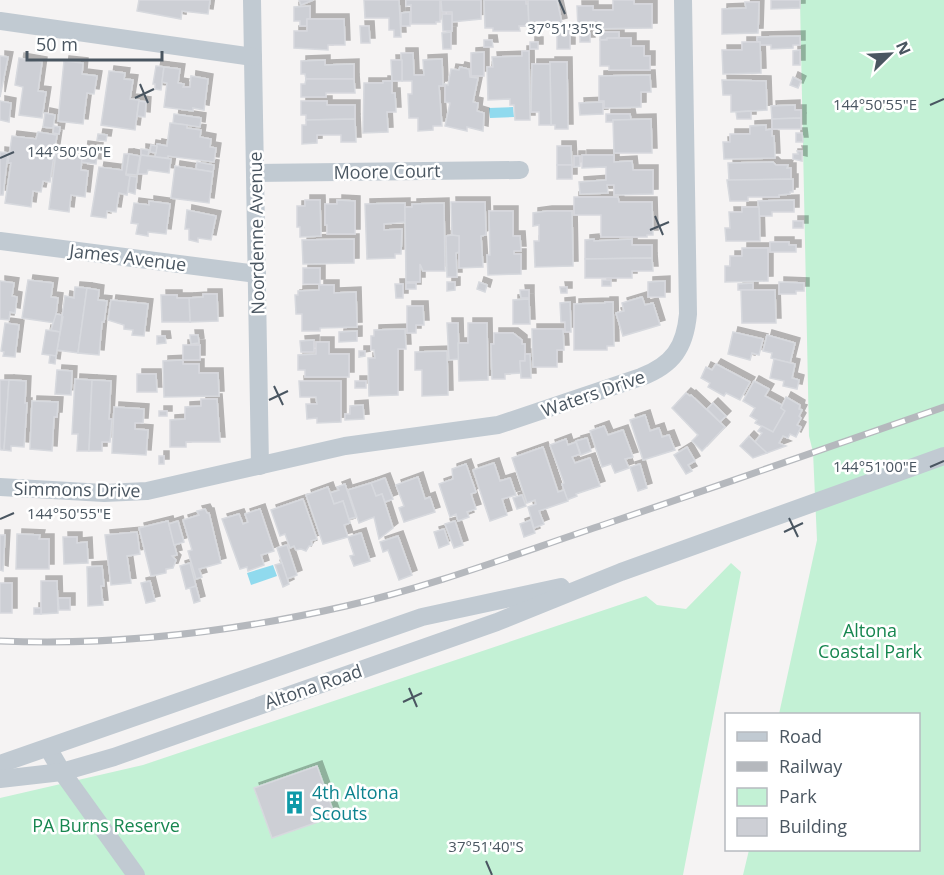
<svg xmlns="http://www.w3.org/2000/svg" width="944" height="875" viewBox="0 0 944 875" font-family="'Open Sans',sans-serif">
	<defs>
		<filter id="shadow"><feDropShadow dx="5" dy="-5" stdDeviation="0" flood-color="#0004"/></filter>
	</defs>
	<rect width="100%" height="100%" fill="#f5f3f3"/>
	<g fill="#c3f1d5">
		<polygon points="800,0 944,0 944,875 743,875 749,850 918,850 918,714 779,714 817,540 813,452 809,436"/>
		<polygon points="731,563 741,572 683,875 0,875 0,798 143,765 646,596 657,605 686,609"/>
	</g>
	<g fill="#90daee">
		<polygon points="513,107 514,117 490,118 489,108"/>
		<polygon points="273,565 277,576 251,585 247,573"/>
	</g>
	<g fill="#cdcfd5" stroke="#d7d9de" stroke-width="1.5" filter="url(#shadow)">
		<polygon points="139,0 210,0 208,14 182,11 181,19 137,11"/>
		<polygon points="299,0 313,0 301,5"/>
		<polygon points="364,0 399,0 401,37 394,37 394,30 389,30 389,18 365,18"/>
		<polygon points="406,0 440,0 440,22 436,22 436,24 411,24 411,5 406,6"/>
		<polygon points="441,0 481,0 481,19 452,22 452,12 442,12"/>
		<polygon points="484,0 526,0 526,4 528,4 529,26 519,26 520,31 493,31 493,28 485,28"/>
		<polygon points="528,0 557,0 562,23 539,29 539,27 529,29"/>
		<polygon points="613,0 634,0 634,4 652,4 652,28 578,29 577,6 593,6 593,10 613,10"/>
		<polygon points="771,0 800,0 800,8 771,9"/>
		<polygon points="745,2 759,2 758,33 722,34 722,9 746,8"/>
		<polygon points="310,6 310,19 307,19 307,26 300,26 300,21 294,21 294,7"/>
		<polygon points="410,12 410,26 401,26 401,13"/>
		<polygon points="442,14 452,14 452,31 443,31"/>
		<polygon points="307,19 344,19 345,45 328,45 328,50 294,48 294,31 307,31"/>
		<polygon points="360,26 369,26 370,43 361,43"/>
		<rect x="557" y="29" width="13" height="20"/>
		<polygon points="451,32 451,49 443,49 442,33"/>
		<polygon points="600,32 619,32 619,38 600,40"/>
		<rect x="580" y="33" width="10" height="9"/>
		<polygon points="800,36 800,45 793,45 793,48 771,49 771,45 760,45 760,42 757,42 757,37"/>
		<polygon points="607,38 631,38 631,46 644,46 644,56 650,56 650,70 609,70 609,66 600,66 600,40 607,40"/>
		<polygon points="484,40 492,40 493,47 484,47"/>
		<rect x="530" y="42" width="8" height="7"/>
		<polygon points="742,42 760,42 761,73 723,74 722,50 742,50"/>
		<polygon points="800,50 800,65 793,65 793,51"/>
		<polygon points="522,51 529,51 530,120 515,120 514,105 510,105 510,99 488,100 487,67 493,67 492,57 522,56"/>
		<polygon points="484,52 484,76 471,76 471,53"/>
		<polygon points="401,53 413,53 414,75 424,75 423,60 442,59 443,86 439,86 442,126 433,126 433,130 418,131 418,118 409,118 408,94 412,94 412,81 402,81"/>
		<polygon points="0,56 8,57 0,97"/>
		<polygon points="19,58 42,62 38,91 46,92 42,118 19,115 23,87 15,85"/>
		<polygon points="325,60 325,65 354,64 354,79 306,79 305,74 301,74 301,61"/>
		<polygon points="391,60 402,60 402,81 392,81"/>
		<polygon points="64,61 83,63 82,74 97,76 94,94 87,93 83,124 58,121"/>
		<polygon points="550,62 567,62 568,129 555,129 555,125 551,125"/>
		<polygon points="532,64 550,64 551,125 539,125 539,112 531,112"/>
		<polygon points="156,66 164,67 161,90 155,89 155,84 153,84"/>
		<polygon points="164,67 180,69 178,83 184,84 183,87 190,87 191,76 208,79 204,110 193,108 193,111 164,107 167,83 162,82"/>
		<polygon points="460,67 469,69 470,77 478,78 473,102 478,103 477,111 484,113 483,131 467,127 467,131 445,126 450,103 445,102 445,84 448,85 451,69 459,70"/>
		<polygon points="109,71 125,73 124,79 133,80 130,99 139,100 135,130 101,125"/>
		<polygon points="650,75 651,92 641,92 641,107 604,108 604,101 599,101 599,76"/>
		<polygon points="793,77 801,81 798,88 790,85"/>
		<polygon points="306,79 354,79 355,93 326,93 326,97 301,97 301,84 305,84"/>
		<polygon points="722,80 766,81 767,110 731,112 731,95 723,95"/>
		<polygon points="383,81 392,81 392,93 395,93 396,112 387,112 388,132 363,133 364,83 383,83"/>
		<polygon points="0,101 11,103 9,122 0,120"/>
		<polygon points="139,101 146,102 145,117 137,116"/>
		<polygon points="301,101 327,101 327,105 355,105 355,119 306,120 306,115 301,115"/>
		<polygon points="603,102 603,114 580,115 579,103"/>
		<polygon points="795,105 795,110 801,110 801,118 772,119 771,106"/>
		<polygon points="751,111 751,119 737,119 736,112"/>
		<polygon points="45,113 55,115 53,128 43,127"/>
		<polygon points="174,114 201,118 200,127 173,123"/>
		<polygon points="606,114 630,114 631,120 613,120 613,122 606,122"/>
		<polygon points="801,118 801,129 772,129 772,119"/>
		<polygon points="355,119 356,142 341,142 341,135 317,135 317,143 302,144 302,125 306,125 306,120"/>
		<polygon points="651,119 652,153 614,153 613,120"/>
		<polygon points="170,123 187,125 187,128 201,130 200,137 211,139 210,147 216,148 214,162 168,156 168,158 155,157 157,144 167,146"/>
		<polygon points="766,125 766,130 772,129 772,136 774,136 775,158 724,159 723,142 730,142 730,134 750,134 750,126"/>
		<polygon points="54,126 60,127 59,134 53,133"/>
		<polygon points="38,132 57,135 50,182 43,181 41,192 33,191 31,207 5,203 11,163 8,163 12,136 36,139"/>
		<polygon points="796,133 802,133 803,142 796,142"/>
		<polygon points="98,134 107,135 106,141 97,140"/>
		<polygon points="151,145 157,146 156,153 150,152"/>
		<polygon points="83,146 98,148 96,164 81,162"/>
		<polygon points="557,146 571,146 572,165 557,165"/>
		<polygon points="141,149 149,150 148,156 141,155"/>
		<polygon points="797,151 802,151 802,161 793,159 793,154 798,154"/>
		<polygon points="0,152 8,153 3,195 0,195"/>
		<polygon points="56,152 82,155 81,170 88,171 85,197 71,195 69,212 49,209"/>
		<polygon points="124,154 129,154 126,175 130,176 127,195 119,193 116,212 107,211 106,218 91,216 99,167 122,170"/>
		<polygon points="129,154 140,156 137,175 126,174"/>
		<polygon points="141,155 171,159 169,173 148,170 147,174 138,174"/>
		<polygon points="582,155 614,155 614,162 632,161 633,170 653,170 653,194 614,195 614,185 607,185 608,193 580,194 579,182 606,180 606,167 582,168"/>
		<polygon points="574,156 580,156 580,166 574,167"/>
		<polygon points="197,162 214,165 213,172 196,169"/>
		<polygon points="773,162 776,165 788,165 787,168 791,168 791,179 729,181 728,163"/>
		<rect x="557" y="165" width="15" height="14"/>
		<polygon points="175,166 213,172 209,203 171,198"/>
		<polygon points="130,176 137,177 135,194 128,192"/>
		<polygon points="793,179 793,192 790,192 790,194 779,195 779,197 748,197 748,201 730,201 727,180"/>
		<polygon points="574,197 618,197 619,202 652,202 653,235 647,235 647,237 601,237 601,215 574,215"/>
		<polygon points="305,200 320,200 321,236 300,237 300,227 297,227 297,206 305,206"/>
		<polygon points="337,200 355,201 355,234 327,234 327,225 325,225 325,204 337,204"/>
		<polygon points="794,200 794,212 772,212 772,216 759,216 758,201"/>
		<polygon points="149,201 170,204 166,234 148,232 148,236 136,234 138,224 131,223 134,203 149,205"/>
		<polygon points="451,202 485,202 486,235 481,236 483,267 459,268 459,236 452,236"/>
		<polygon points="405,203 405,222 384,224 384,230 402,229 401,254 395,254 395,258 367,259 365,204"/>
		<polygon points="444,203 445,271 423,271 420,264 420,282 406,282 405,207 412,207 412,204"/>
		<polygon points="742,207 759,207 760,241 726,241 725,228 730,228 729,212 742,212"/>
		<polygon points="187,210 216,216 211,240 198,238 198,242 189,240 189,229 185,229"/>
		<polygon points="489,211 513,211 513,236 520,236 521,251 514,251 514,254 521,254 521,274 488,275 487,255 490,255"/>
		<polygon points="547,211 572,211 573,266 535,267 534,241 539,241 539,225 533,226 533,213"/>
		<rect x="793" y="221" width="10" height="7"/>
		<polygon points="452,235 459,236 459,252 456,253 457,277 447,277 446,236"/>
		<polygon points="354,239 354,263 303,264 302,240"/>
		<polygon points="594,239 594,241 632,239 632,245 652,245 652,258 585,259 585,240"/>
		<polygon points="770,242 789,242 789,245 796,245 796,252 770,252"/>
		<polygon points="742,248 768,248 768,281 725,282 725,266 730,266 730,256 742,256"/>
		<polygon points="652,258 653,271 632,271 632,278 585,278 585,259"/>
		<rect x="303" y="268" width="17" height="16"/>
		<polygon points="28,280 53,283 51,297 58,298 55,323 22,318"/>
		<rect x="602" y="280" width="9" height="6"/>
		<polygon points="0,281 14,283 12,296 17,297 15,313 10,312 9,320 0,319"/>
		<polygon points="665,281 665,297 648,297 648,282"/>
		<polygon points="447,282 455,282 455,290 447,291"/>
		<polygon points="479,282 487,285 485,292 477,289"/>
		<polygon points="779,282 804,283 804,291 796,291 796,294 779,294"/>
		<rect x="406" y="283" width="10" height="6"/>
		<polygon points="753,283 753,290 738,290 738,284"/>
		<polygon points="395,284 403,284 403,298 396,298"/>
		<polygon points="319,285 334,285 334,293 356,292 357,327 320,328 320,331 302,331 302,314 296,314 295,295 298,295 298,291 319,290"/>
		<polygon points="75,287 87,288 78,353 57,350 63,317 62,317 65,296 74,298"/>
		<polygon points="560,287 567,287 567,293 561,293"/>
		<polygon points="87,288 99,290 98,300 107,301 104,322 102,322 99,355 78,353"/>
		<polygon points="520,290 529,290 529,298 521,298"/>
		<polygon points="741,290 775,290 776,323 742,323"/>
		<polygon points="203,294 217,294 218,321 190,322 189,298 203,297"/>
		<polygon points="161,295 177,295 177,298 189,298 190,322 162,322"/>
		<polygon points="642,297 645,305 653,303 660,325 623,336 616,313 624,311 622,303"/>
		<polygon points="529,299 530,324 513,324 513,300"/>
		<polygon points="111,300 148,304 144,336 132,335 133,330 124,329 124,325 108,320"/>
		<polygon points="570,302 571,332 565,332 565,322 561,322 560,303"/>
		<polygon points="605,302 613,302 614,346 607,346 607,350 574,350 574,304 605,303"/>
		<polygon points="407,306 423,306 424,325 416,325 416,333 407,333"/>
		<polygon points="56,314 62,315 60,332 51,330"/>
		<polygon points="5,323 19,325 15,357 3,356 4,352 1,351"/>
		<polygon points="447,323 458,323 459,359 449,360"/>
		<polygon points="468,323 487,323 488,380 459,381 458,343 468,343"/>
		<polygon points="405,329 406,349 398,349 398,395 369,396 368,358 375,358 374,350 371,350 371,336 374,336 374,330"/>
		<polygon points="532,329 563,329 564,350 557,350 557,367 533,367"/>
		<polygon points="46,330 60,332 56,356 42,354"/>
		<polygon points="357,331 357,341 339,342 339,332"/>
		<polygon points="733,332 763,339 759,355 752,353 750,360 728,354"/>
		<polygon points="494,333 513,333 522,340 522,344 525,344 525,361 520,361 521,373 505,374 505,379 492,379 491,344 494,344"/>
		<polygon points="190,335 198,335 199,343 191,344"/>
		<polygon points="767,335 795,343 790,363 771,358 772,353 763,351"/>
		<polygon points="157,336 165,336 166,343 157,344"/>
		<polygon points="314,340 314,352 301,352 300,341"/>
		<polygon points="316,342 329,342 329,354 349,354 349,377 305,377 305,370 298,370 298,355 316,354"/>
		<rect x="183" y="345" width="17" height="15"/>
		<polygon points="359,351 365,351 365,356 359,357"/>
		<polygon points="447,351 448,395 422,396 422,370 415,370 415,352"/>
		<polygon points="525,354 530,354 531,378 521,378 520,361 525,361"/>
		<polygon points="50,355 56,356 55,364 49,363"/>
		<polygon points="774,359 795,364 792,378 799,380 797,389 783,386 784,381 770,378"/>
		<polygon points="183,360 183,364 199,364 199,373 218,373 219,396 164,397 163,361"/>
		<polygon points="716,364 750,382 740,400 726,393 724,396 708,387 710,383 701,378 706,367 712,370"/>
		<polygon points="57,370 72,371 71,395 55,394"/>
		<polygon points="137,374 156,374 157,392 137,392"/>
		<polygon points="75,379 92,380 89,451 77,451 78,434 72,434"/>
		<polygon points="0,380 9,380 4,450 1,450 0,447"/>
		<polygon points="9,380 26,381 25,403 27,403 24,447 11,446 11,451 4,450"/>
		<polygon points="92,380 111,381 109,419 112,419 110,442 102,442 102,451 89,451"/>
		<polygon points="299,381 341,381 341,422 317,423 317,418 307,419 306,404 317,404 316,397 300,397"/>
		<rect x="355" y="381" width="11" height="7"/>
		<polygon points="754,381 769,389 765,396 782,405 781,408 785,411 773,432 755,423 757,420 750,416 755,408 743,401"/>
		<polygon points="686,393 690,396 691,395 725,427 702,451 692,441 698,435 672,408"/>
		<polygon points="786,397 800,405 799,409 802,410 799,416 801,418 797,425 801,427 796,437 790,434 788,438 783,436 779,443 786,446 767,453 755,442 762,433 758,431 762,426 773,432 785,411 781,408"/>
		<polygon points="201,399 217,399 220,442 186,442 186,447 170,447 170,420 185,419 185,407 201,406"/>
		<polygon points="32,401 58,402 57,417 54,417 52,451 30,449"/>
		<polygon points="713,403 726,416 720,422 707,409"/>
		<polygon points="363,405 364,419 345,420 345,414 350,414 350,406"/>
		<polygon points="114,407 144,409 143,423 135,423 135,429 148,430 146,455 112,453"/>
		<rect x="159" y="411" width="8" height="5"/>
		<polygon points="645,415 650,431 659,428 662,437 669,435 675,450 643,460 630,420"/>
		<polygon points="604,426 608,435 623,430 633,457 625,459 629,468 615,473 611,464 602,467 590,431"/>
		<polygon points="749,436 755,442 767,453 753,458 740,446"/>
		<polygon points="587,438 591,451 581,455 576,441"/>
		<polygon points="566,439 568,445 576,442 580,454 572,457 575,463 590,458 600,486 576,494 577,496 567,500 562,484 564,483 550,445"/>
		<polygon points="543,447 558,492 564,490 568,501 539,511 544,524 534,528 528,507 536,504 535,500 527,503 512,458"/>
		<polygon points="687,447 695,461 688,465 692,471 686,474 674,455"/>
		<rect x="159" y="456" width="5" height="8"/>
		<polygon points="494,463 500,481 510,478 516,495 502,499 507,515 490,521 473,470"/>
		<polygon points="466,464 476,492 471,494 476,509 467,512 469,517 458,521 456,514 450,517 439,484 453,479 452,469"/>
		<polygon points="640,464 647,488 638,491 630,467"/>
		<polygon points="418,477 425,499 430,497 435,512 404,522 399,508 404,506 396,485"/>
		<polygon points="385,478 393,499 385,502 382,494 376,496 371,483"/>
		<polygon points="371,483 376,496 382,494 393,528 379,539 374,517 359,523 348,490"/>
		<polygon points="345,484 356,517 349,519 343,501 334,504 330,493 339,490 337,487"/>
		<polygon points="328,487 334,504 343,501 350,523 344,525 348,537 323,544 306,495"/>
		<polygon points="522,495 526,506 517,509 513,498"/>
		<polygon points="303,499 317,539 311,541 312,545 309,546 306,551 301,549 296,550 294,546 290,548 285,534 280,536 271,510"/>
		<polygon points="205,509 207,513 209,513 221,563 199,569 202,577 196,579 188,551 192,550 183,520 199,515 197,511"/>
		<polygon points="260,509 274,551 261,555 264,565 248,571 247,567 240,569 222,519 239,514 243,524 248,522 245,514"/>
		<polygon points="531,520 535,533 524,537 520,524"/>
		<polygon points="168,521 177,555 172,556 176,560 173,568 166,569 166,573 151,576 139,528"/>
		<polygon points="178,521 184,542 174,545 169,524"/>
		<polygon points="455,521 463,545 454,548 445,524"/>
		<polygon points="444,529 449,544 439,548 434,532"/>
		<polygon points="137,532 140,554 127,556 131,583 111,585 105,535"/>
		<polygon points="361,533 370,561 354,566 350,556 354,555 348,537"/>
		<polygon points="17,534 40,535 39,539 49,539 49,569 16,569"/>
		<polygon points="0,535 5,535 3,571 0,570"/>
		<polygon points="398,536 412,575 399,580 388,550 383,552 380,542"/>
		<polygon points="63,537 77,537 77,543 87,542 88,563 64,564"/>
		<polygon points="287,545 297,575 287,579 277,548"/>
		<polygon points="190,563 196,586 186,589 180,566"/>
		<polygon points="282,563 289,584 283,587 275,565"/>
		<polygon points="102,566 104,586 101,586 103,605 88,606 87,567"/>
		<polygon points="41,581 57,581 58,613 41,614"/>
		<polygon points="150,581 155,601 146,603 141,583"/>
		<rect x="0" y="583" width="12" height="30"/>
		<polygon points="196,586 200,601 194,603 190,588"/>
		<polygon points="58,598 70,598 70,610 59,610"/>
		<rect x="34" y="608" width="7" height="6"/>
		<polygon points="317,766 335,816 272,838 254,788"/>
	</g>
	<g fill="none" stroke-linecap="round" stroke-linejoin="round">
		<g stroke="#c1cad2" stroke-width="18">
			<polyline points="252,0 260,466"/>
			<polyline points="0,21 253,57"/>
			<polyline points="255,173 520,170"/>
			<polyline points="0,241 257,274"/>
			<path d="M 0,487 L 104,493 L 147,491 L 345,446 L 498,425 L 641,377 C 673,365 685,347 688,314 L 683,0"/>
			<polyline points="48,748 62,772 136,875"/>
			<polyline points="0,764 422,617 561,587"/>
			<polyline points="0,779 62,772 114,757 497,622 621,572 944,456"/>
		</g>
		<defs>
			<path id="rail" d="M 0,641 C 117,646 233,632 346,606 C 433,586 516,554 600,526 C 715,487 829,447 944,407"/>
		</defs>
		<use href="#rail" stroke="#b5b8bd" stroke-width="7"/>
		<use href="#rail" stroke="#fff" stroke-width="4.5" stroke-dasharray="14" stroke-linecap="butt"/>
	</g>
	<path fill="none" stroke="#4a5661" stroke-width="2" d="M 559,0 L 565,14M 140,84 L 148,103M 135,98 L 154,89M 930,105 L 944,99M 0,158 L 14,152M 655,216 L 663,235M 650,230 L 669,222M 274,386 L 283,405M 269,400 L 288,391M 930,467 L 944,461M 789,518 L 798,537M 0,519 L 14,513M 784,532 L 803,523M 409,688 L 417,707M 403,702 L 422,693M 486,861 L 492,875"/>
	<defs>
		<symbol id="building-bare" viewBox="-9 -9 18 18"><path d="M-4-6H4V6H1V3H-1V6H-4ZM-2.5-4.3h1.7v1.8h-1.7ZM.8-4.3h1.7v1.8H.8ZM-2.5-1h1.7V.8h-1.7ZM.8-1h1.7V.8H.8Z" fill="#0f9aa8" stroke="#fff" stroke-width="2.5" paint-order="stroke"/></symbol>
	</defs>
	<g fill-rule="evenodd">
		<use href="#building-bare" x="278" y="786" width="33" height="33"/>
	</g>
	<g text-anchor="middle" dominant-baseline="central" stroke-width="5" stroke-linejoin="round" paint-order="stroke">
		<g font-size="18" fill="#4a5661" stroke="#fff">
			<text transform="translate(387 171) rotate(-1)">Moore Court</text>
			<text transform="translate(256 233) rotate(-91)">Noordenne Avenue</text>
			<text transform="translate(128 257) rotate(7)">James Avenue</text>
			<text transform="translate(593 393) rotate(-19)">Waters Drive</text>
			<text transform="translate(77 489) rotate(1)">Simmons Drive</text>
			<text transform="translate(313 686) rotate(-19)">Altona Road</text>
		</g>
		<g font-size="18" fill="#17864f" stroke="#fff">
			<text x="870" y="630">Altona<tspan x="870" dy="21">Coastal Park</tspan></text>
			<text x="106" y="825">PA Burns Reserve</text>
		</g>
		<g font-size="18" fill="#0d838f" stroke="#fff" text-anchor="start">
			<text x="312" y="792">4th Altona<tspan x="312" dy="21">Scouts</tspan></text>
		</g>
	</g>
	<g font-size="15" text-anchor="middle" fill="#4a5661" stroke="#fff" stroke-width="5" stroke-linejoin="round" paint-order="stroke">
		<text x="565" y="34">37°51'35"S</text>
		<text x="875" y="110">144°50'55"E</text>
		<text x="69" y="157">144°50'50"E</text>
		<text x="875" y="472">144°51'00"E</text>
		<text x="69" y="519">144°50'55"E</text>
		<text x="486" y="852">37°51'40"S</text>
	</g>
	<rect x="725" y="713" width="195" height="138" fill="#ffffff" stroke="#b7bbc0" stroke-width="1.5"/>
	<rect x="737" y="732" width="30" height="9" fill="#c1cad2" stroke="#b7bbc0" stroke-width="1.5"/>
	<text x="779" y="743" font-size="18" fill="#4a5661">Road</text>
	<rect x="737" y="762" width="30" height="9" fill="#b5b8bd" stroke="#b7bbc0" stroke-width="1.5"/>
	<text x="779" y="773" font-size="18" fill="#4a5661">Railway</text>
	<rect x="737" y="788" width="30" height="18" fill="#c3f1d5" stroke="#b7bbc0" stroke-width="1.5"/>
	<text x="779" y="803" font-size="18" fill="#4a5661">Park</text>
	<rect x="737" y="818" width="30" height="18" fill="#cdcfd5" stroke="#b7bbc0" stroke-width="1.5"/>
	<text x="779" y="833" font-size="18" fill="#4a5661">Building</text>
	<g transform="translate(890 54) rotate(66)" stroke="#ffffff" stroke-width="4.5" paint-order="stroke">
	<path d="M0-4.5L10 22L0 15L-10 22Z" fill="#4a5661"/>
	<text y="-9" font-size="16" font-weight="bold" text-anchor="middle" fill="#4a5661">N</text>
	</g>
	<path d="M27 51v9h135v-9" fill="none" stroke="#4a5661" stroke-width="3"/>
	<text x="36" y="51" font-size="18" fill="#4a5661" stroke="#ffffff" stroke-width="4.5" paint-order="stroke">50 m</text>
</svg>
